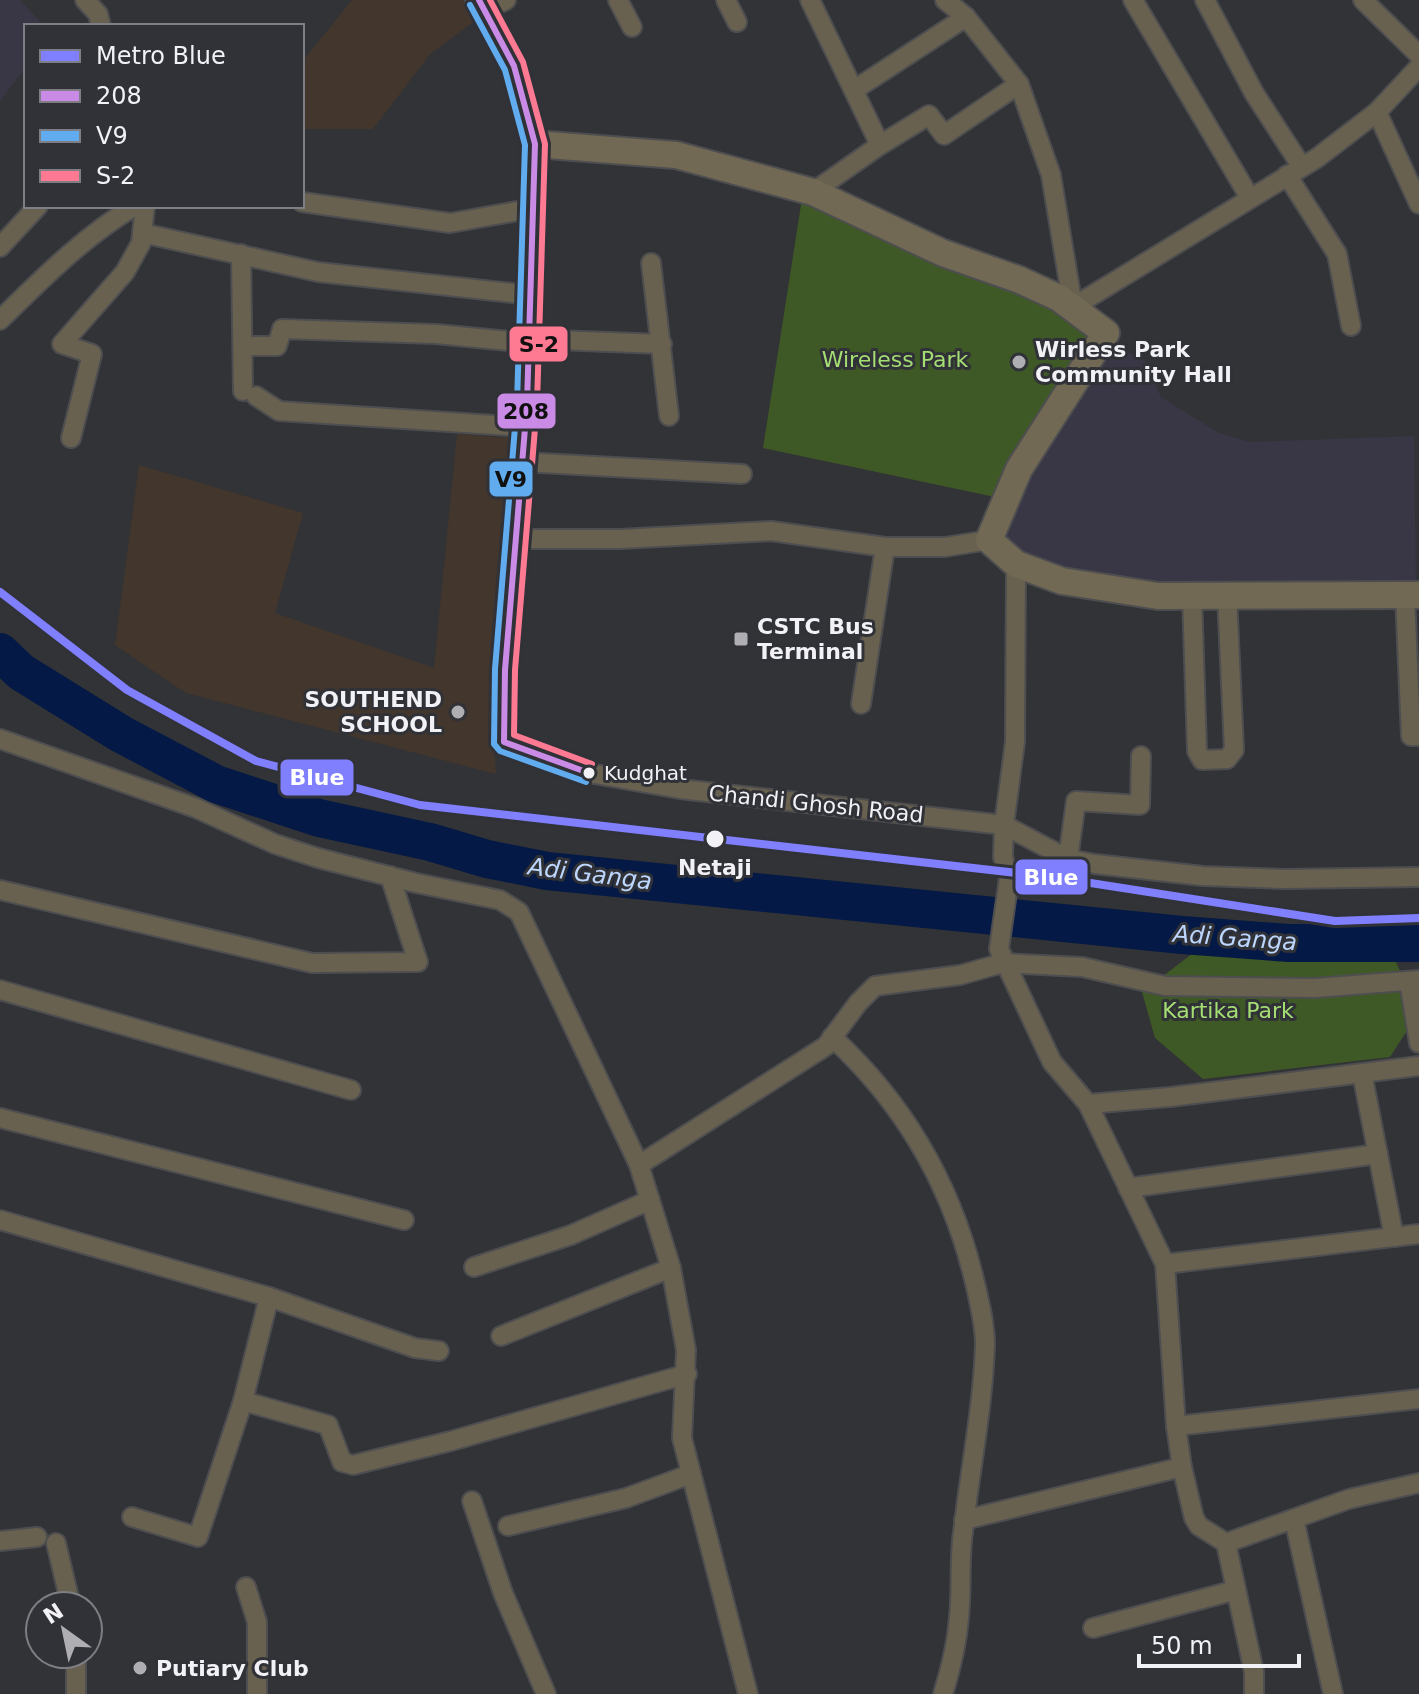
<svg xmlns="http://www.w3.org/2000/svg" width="1419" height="1694" viewBox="0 0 1419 1694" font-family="'DejaVu Sans',sans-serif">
	<rect width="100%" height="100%" fill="#323336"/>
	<g fill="#43362c">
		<polygon points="352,0 474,0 481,16 430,54 373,129 302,129 302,62"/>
		<polygon points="457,434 510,438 509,486 490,682 496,774 186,693 115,645 139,465 303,513 275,613 434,668"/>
	</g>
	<g fill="#393646">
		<polygon points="0,0 20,0 44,26 26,26 26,67 0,101"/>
		<polygon points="1108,341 1145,361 1161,397 1219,433 1250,442 1414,436 1416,587 1158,587 1100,579 1019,558 995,536 1023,470"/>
	</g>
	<g fill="#3e5925">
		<polygon points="803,192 1055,301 1097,333 995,497 763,448"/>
		<polygon points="1205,944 1298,949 1390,949 1419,1012 1390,1057 1203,1079 1155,1038 1142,992"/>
	</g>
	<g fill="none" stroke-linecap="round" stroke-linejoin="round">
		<polyline stroke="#041945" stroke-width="38" points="0,652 21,672 121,734 216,784 319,818 430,842 487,859 547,871 1182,935 1289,943 1419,943"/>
		<defs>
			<g id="street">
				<polyline points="85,0 98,14 101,26"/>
				<polyline points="618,0 632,27"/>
				<polyline points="726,0 737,22"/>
				<polyline points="810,0 880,145"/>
				<polyline points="945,0 966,17 1019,84 1051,175 1073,307 1317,158 1377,112 1419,67"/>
				<polyline points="1133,0 1250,198"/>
				<polyline points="1205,0 1254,93 1302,167"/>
				<polyline points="1363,0 1419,55"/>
				<polyline points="485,10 506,0"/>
				<polyline points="854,90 966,17"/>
				<polyline points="1377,112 1419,204"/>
				<path d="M 535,144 C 535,231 533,319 527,406 C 518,518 506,629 504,742 L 589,773 L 680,789 L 1004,825 L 1068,859 L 1095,864 L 1203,876 L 1285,879 L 1419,877"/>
				<polyline points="1287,175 1337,254 1351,326"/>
				<polyline points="813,192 880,145 929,115 944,135 1019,84"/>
				<polyline points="302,202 450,223 535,208"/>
				<polyline points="142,233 318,272 531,295"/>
				<polyline points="0,247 38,206"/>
				<polyline points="241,254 243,391"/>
				<polyline points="651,263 669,416"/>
				<path d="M 0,320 C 42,279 84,236 135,206"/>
				<polyline points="529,339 662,344"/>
				<polyline points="244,346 277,346 282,329 436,334 529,343"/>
				<polyline points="256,396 279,411 525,427"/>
				<polyline points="71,438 92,354 62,344 125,272 141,243 145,206"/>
				<polyline points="522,462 742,474"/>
				<polyline points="515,539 620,539 771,531 885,547 945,547 989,540"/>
				<polyline points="1016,564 1015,742 1004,825 1003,857 1009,878 999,949 1052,1062 1088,1104 1165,1264 1176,1426 1182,1467 1194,1518 1199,1526 1226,1543"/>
				<polyline points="1192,595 1197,751 1202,760 1227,759 1234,750 1227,595"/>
				<polyline points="1405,595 1411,736 1419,736"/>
				<polyline points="861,704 885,547"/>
				<polyline points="0,739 196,808 275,844 318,858 416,883 500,900 519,912 639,1165 671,1268 686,1350 682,1438 748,1694"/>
				<polyline points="1068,859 1076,801 1140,805 1141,756"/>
				<polyline points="0,890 312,963 418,962 390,876"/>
				<polyline points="1409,981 1419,1043"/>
				<polyline points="0,990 351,1090"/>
				<path d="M 832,1037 C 905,1104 951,1184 974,1279 C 979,1300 985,1324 985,1345 C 983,1407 970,1470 963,1532 C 959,1560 962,1589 959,1617 C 957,1644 951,1668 943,1694"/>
				<polyline points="1362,1073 1394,1237"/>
				<polyline points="1088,1104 1170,1097 1419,1066"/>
				<polyline points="0,1118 404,1220"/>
				<polyline points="639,1165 826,1046 858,1003 875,986 960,975 1003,963 1082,967 1165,986 1315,988 1419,980"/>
				<polyline points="1128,1188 1378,1154"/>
				<polyline points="0,1220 269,1297 415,1348 439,1351"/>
				<polyline points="1165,1264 1419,1234"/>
				<polyline points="474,1267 571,1235 650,1200"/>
				<polyline points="501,1336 671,1268"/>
				<polyline points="243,1401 328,1425 342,1462 353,1465 451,1441 687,1374"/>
				<polyline points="1176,1426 1419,1399"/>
				<polyline points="472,1501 503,1593 546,1694"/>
				<polyline points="132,1517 198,1537 243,1401 269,1297"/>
				<polyline points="1294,1519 1333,1694"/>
				<polyline points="964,1520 1182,1467"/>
				<polyline points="508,1526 626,1498 691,1474"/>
				<polyline points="0,1541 37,1537"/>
				<polyline points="56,1543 71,1606"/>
				<polyline points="246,1587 257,1622 257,1694"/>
				<polyline points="1093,1628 1236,1590"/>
				<polyline points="76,1694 76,1654"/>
				<polyline points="1254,1694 1254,1672 1226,1543 1349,1499 1419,1483"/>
			</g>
			<polyline id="secondary" points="479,0 514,66 535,144 676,155 813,192 943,253 1020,280 1059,298 1106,333 1019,469 989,540 1016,564 1062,581 1158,596 1419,595"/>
		</defs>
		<use href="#street" stroke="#4e4e50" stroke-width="22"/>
		<use href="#secondary" stroke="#4e4e50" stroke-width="30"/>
		<use href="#street" stroke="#686150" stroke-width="18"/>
		<use href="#secondary" stroke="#726954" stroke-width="26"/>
		<defs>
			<polyline id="bus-1" points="479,0 514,66 535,144 527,404 505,670 504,742 589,773"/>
			<polyline id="bus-2" points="470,5 505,70 525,145 517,403 495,669 494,744 500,751 586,782"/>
			<polyline id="bus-3" points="490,0 523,62 545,144 537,404 515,670 514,735 592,764"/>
		</defs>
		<use href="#bus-1" stroke="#303238" stroke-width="12"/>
		<use href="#bus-2" stroke="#303238" stroke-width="12"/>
		<use href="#bus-3" stroke="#303238" stroke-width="12"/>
		<use href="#bus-1" stroke="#ca8be6" stroke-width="6"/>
		<use href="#bus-2" stroke="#60acee" stroke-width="6"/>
		<use href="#bus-3" stroke="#fe7a93" stroke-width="6"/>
		<defs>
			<polyline id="metro-1" points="0,592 127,690 256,761 420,805 1052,877 1335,921 1419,918"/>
		</defs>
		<use href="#metro-1" stroke="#303238" stroke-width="14"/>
		<use href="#metro-1" stroke="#8080ff" stroke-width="8"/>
	</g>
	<g fill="#afafb3" stroke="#303238" stroke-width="3">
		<circle cx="1019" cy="362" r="8"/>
		<rect x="733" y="631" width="16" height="16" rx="4"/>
		<circle cx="458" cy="712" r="8"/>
		<circle cx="140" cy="1668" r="8"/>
	</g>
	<g fill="#f2f2f6" stroke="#303238" stroke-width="3">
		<circle cx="589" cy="773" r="7"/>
		<circle cx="715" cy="839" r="10"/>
	</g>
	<g text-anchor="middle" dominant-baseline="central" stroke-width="6" stroke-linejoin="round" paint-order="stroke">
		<g font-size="20" fill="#f2f2f6" stroke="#303238" text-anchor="start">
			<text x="604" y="773">Kudghat</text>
		</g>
		<g font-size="22" font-weight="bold" fill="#f2f2f6" stroke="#303238" text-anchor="start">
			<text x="1035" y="349">Wirless Park<tspan x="1035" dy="25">Community Hall</tspan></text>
			<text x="757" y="626">CSTC Bus<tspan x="757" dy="25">Terminal</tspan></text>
			<text x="442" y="699" text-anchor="end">SOUTHEND<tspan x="442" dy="25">SCHOOL</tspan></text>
			<text x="156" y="1668">Putiary Club</text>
		</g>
		<g font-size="22" fill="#a4dd72" stroke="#303238">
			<text x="895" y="359">Wireless Park</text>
			<text x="1228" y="1010">Kartika Park</text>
		</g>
		<g font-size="22" fill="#f2f2f6" stroke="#303238">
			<text transform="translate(816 804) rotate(6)">Chandi Ghosh Road</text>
		</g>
		<g font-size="22" font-weight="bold" fill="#f2f2f6" stroke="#303238">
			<text x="715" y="867">Netaji</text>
		</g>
		<g font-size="24" font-style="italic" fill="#bdd6fd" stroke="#303238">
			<text transform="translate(590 874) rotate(7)">Adi Ganga</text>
			<text transform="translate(1235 938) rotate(4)">Adi Ganga</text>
		</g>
	</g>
	<g stroke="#303238" stroke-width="3">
		<rect x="508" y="325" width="61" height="38" rx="8" fill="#fe7a93"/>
		<rect x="496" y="392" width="61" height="38" rx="8" fill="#ca8be6"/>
		<rect x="488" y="460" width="46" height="38" rx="8" fill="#60acee"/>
		<rect x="279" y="758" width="76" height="39" rx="8" fill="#8080ff"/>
		<rect x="1014" y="858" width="75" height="38" rx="8" fill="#8080ff"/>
	</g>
	<g font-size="22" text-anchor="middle" font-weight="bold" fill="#fff">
		<text x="317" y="785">Blue</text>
		<text x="1051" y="885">Blue</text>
	</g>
	<g font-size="22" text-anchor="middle" font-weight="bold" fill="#111">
		<text x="539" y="352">S-2</text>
		<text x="526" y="419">208</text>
		<text x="511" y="487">V9</text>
	</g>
	<rect x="24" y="24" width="280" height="184" fill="#303238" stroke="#7e7f84" stroke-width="2"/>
	<rect x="40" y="50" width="40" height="12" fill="#8080ff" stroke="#7e7f84" stroke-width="2"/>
	<text x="96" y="64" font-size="24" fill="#f2f2f6">Metro Blue</text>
	<rect x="40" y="90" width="40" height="12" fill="#ca8be6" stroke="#7e7f84" stroke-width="2"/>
	<text x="96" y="104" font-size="24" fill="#f2f2f6">208</text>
	<rect x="40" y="130" width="40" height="12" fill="#60acee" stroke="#7e7f84" stroke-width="2"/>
	<text x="96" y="144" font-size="24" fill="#f2f2f6">V9</text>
	<rect x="40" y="170" width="40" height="12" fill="#fe7a93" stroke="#7e7f84" stroke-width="2"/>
	<text x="96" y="184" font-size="24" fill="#f2f2f6">S-2</text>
	<g transform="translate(64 1630) rotate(327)"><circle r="38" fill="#303238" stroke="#7e7f84" stroke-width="2"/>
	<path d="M0-6L14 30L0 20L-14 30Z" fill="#afafb3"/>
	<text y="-12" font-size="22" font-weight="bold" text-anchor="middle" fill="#f2f2f6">N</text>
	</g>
	<path d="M1139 1654v12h160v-12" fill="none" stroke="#f2f2f6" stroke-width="4"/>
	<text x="1151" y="1654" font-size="24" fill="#f2f2f6" stroke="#303238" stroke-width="6" paint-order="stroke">50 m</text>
</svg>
